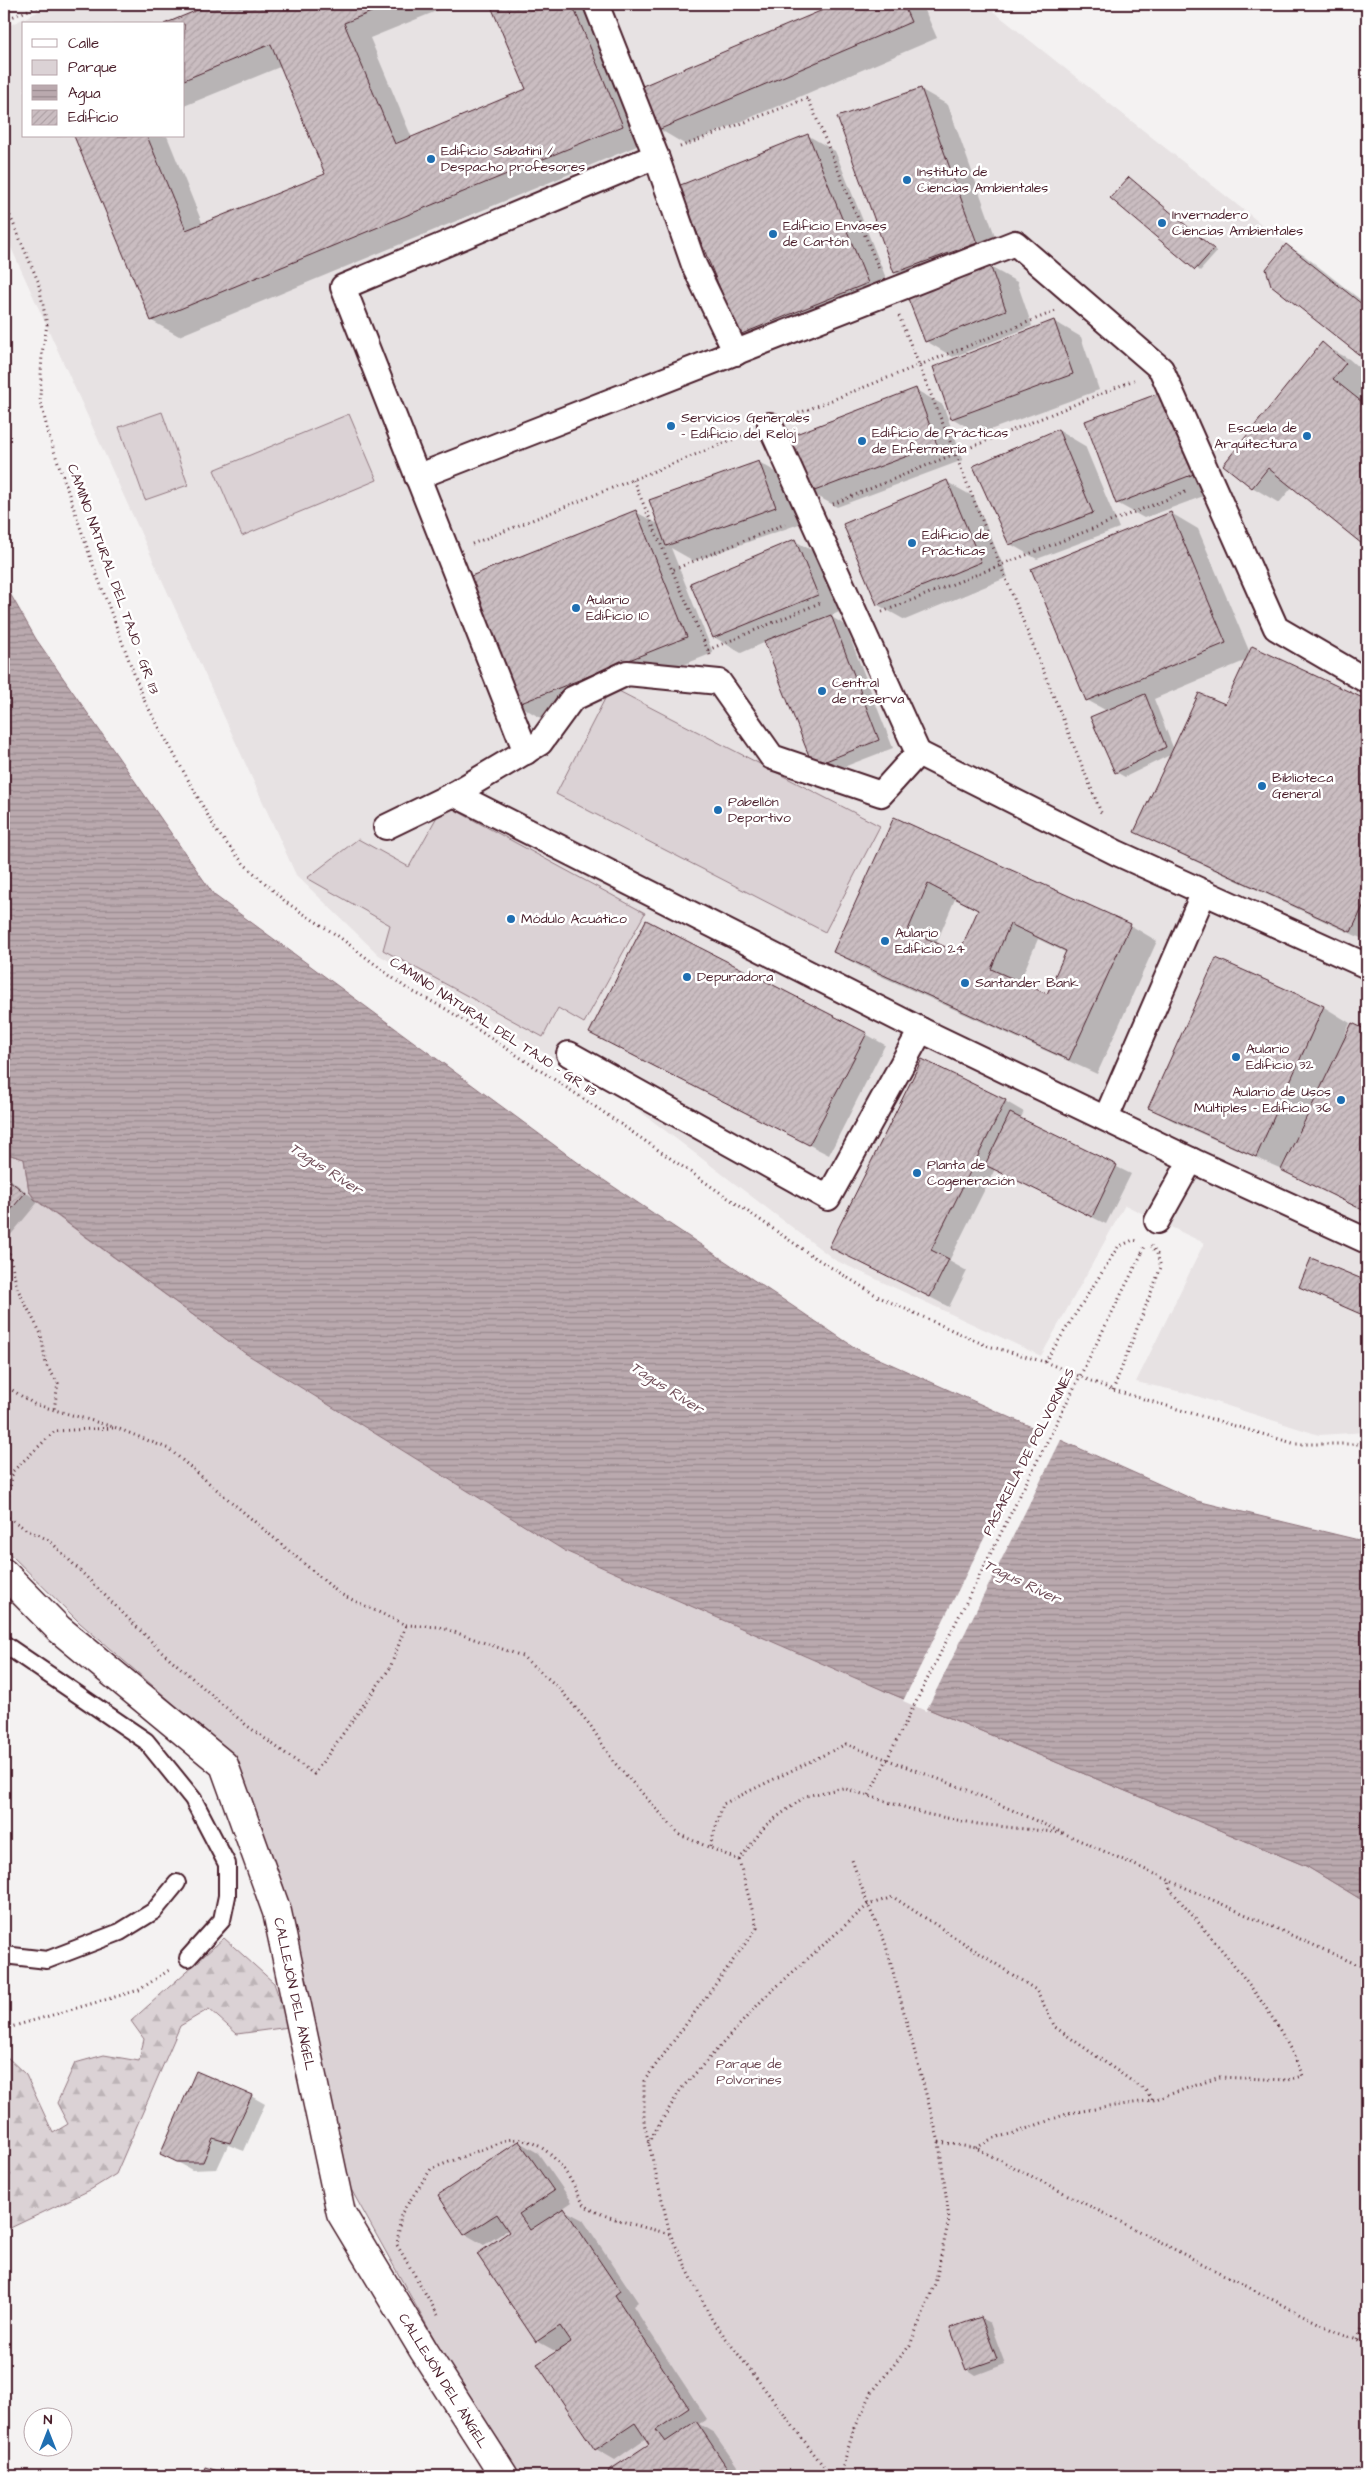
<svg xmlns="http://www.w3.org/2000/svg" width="1371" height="2480" viewBox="0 0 1371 2480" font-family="'Architects Daughter',sans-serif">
	<defs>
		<pattern id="forest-firs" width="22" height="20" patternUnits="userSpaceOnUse" patternTransform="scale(1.25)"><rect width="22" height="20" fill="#dbd2d5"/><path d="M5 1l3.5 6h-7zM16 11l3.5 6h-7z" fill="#bdb4b7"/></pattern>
		<pattern id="water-rules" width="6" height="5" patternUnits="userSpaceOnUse" patternTransform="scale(1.25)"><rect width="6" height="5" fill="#baa9ae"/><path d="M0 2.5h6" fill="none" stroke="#99898e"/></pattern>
		<pattern id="building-hatch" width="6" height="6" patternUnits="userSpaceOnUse" patternTransform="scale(1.25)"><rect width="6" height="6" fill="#cabdc1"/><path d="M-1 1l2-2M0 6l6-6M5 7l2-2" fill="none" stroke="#afa2a6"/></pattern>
	</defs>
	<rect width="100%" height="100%" fill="#f4f2f2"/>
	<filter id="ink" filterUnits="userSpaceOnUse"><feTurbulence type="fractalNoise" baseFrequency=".02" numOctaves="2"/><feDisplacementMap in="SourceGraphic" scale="10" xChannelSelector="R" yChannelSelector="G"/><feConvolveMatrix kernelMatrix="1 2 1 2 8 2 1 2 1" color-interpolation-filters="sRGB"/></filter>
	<g filter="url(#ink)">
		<path fill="#e7e2e3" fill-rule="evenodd" d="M 54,4 L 984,4 L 1367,308 L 1367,1432 L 1319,1435 L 1187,1393 L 1136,1382 L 1204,1243 L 1125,1205 L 1041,1356 L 835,1260 L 629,1103 L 379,955 L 296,875 L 4,232 L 4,28 ZM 24,24 L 184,24 L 184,136 L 24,136 Z"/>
		<g fill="#dbd2d5" stroke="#927880">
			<polygon points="162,412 188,485 145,500 119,427"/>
			<polygon points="349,414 377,480 242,536 214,470"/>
			<polygon points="611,687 880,826 825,932 556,794"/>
			<polygon points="444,804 645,913 584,1023 558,1008 543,1037 383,950 390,925 307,878 358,839 409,867"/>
			<polygon points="4,1153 24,1159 29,1191 34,1199 245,1353 885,1691 1306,1866 1367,1903 1367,2476 520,2476 499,2455 347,2182 283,1885 232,1754 80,1623 4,1548"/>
		</g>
		<polygon fill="url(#forest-firs)" stroke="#927880" points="224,1938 274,1983 289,2027 237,2034 209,2009 180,2026 116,2174 90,2190 4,2231 4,2181 11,2175 4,2165 4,2054 26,2075 53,2133 68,2124 57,2103 75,2063 104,2055 139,2061 144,2039 131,2021"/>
		<polygon fill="url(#water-rules)" stroke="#8d727a" points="4,583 36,639 214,895 584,1167 857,1349 1197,1501 1367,1542 1367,1903 1306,1866 885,1691 565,1551 245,1353 35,1199 29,1191 24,1159 4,1153"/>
		<polygon fill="#f4f2f2" points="1039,1428 1062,1438 926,1711 903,1701"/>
		<g fill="#0003" fill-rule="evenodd">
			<polygon points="215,4 454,4 370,38 412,138 528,90 491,4 592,4 649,141 179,336 152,321 75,136 167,136 203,225 326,175 282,66 184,106 184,24 167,24"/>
			<polygon points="840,4 922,4 937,38 686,145 659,129 642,88"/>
			<polygon points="920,89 948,105 1003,258 922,288 895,272"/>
			<polygon points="807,135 835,151 894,298 767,349 740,334"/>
			<polygon points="1133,181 1217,252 1200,271 1112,198"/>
			<polygon points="1286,245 1305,256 1367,305 1367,359 1272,284"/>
			<polygon points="990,267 1017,282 1032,326 953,357 926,341"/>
			<polygon points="1054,321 1081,337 1099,390 979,434 952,418"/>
			<polygon points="1322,344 1349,359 1367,375 1367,385 1359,395 1367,402 1367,546 1293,486 1279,503 1252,487"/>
			<polygon points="916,390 943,405 963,460 837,507 810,492"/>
			<polygon points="1162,394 1220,490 1144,518 1117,503"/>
			<polygon points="1058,430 1085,446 1119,528 1037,559 1010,544"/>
			<polygon points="759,462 786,478 802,523 694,561 671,548 713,653 544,720 517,704 636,512 660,525"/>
			<polygon points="947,482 974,497 1008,577 905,620 878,605"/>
			<path d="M 1171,513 L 1198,529 L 1250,653 L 1253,648 L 1367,701 L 1367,941 L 1154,842 L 1136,831 L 1172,754 L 1125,777 L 1116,772 L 1107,711 L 1087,700 ZM 1247,660 L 1225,706 L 1174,750 L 1154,699 Z"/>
			<polygon points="795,541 822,556 844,610 830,616 845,625 893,748 828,773 766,642 741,653 714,637"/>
			<path d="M 895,819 L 1130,925 L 1157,941 L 1097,1074 L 861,967 L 834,952 ZM 955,899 L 979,911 L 959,955 L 936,944 ZM 1038,939 L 1067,953 L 1047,996 L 1019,983 Z"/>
			<polygon points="1217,959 1324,1007 1350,1023 1345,1035 1347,1036 1353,1024 1367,1032 1367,1213 1284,1170 1177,1123 1150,1108"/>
			<polygon points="866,1034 885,1045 829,1155 609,1043"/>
			<polygon points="1005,1101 1024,1112 1020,1119 1131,1174 1106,1224 995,1169 949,1261 967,1271 949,1307 831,1246"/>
			<polygon points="4,1174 38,1202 4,1243"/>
			<polygon points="1312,1260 1367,1283 1367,1317 1301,1287"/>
			<polygon points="251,2096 265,2104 244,2151 228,2145 217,2169 192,2170 161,2153"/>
			<polygon points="519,2142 538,2153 572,2202 562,2209 583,2220 638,2302 633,2306 707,2419 699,2424 714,2433 744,2476 613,2476 610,2472 650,2444 646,2438 615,2460 596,2449 557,2352 537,2341 511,2232 509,2229 484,2245 465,2234"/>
			<polygon points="980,2318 990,2323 1005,2364 976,2375 967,2369"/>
		</g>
		<g fill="url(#building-hatch)" stroke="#4a1f2b" fill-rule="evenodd">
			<polygon points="212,4 391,4 344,23 395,144 526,89 490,4 572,4 623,126 151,321 74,136 147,136 186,230 325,174 271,44 184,80 184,24 164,24"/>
			<polygon points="837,4 903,4 911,22 658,130 640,87"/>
			<polygon points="921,88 977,243 894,273 837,117"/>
			<polygon points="808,134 868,283 739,335 678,186"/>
			<polygon points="1129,177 1214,249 1195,270 1110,198"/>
			<polygon points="1286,244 1367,308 1367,361 1271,285 1266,269"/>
			<polygon points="990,265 1006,310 925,342 907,296"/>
			<polygon points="1054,320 1073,374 951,419 933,367"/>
			<polygon points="1322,342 1346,363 1333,379 1367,406 1367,548 1268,468 1252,488 1223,465"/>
			<polygon points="916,388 937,445 809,493 788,437"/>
			<polygon points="1162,392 1194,474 1116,504 1085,421"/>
			<polygon points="1058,429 1093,513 1009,545 973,466"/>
			<polygon points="759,461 776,507 666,546 649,500"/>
			<polygon points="947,480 981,562 877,605 843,524"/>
			<polygon points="636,510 687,637 516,705 466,578"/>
			<polygon points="1171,512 1226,643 1086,701 1031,569"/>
			<polygon points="795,539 818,595 713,638 690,583"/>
			<polygon points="831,615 879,740 813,766 764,641"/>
			<polygon points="1252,646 1367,700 1367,898 1351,932 1134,832 1199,693 1225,704"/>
			<polygon points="1145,694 1166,747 1115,773 1090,717"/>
			<path d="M 894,817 L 1131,924 L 1069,1060 L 833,952 ZM 928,884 L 978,910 L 959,953 L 908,930 ZM 1010,924 L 1066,951 L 1047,994 L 991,969 Z"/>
			<polygon points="646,920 867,1033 809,1145 589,1033"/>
			<polygon points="1216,958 1324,1006 1256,1157 1148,1108"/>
			<polygon points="1352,1023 1367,1030 1367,1212 1281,1170"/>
			<polygon points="922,1059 1006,1100 931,1250 949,1259 930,1297 829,1247"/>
			<polygon points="1010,1113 1117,1165 1092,1217 985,1165"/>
			<polygon points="4,1176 25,1193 4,1218"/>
			<polygon points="1311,1258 1367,1281 1367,1311 1365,1316 1299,1287"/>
			<polygon points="196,2071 252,2095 230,2143 213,2138 203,2162 177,2162 160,2154"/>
			<polygon points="519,2141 554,2191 519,2214 530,2230 564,2208 620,2291 615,2295 689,2408 656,2430 665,2442 696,2421 732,2475 730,2476 611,2476 608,2471 649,2444 635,2423 595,2450 537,2364 571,2342 560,2326 536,2342 477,2254 509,2232 497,2214 464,2235 438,2195"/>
			<polygon points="981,2317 997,2359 966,2370 950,2328"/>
			<polygon points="205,2467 234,2476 202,2476"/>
		</g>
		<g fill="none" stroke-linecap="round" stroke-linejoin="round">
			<defs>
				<g id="service">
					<polyline points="4,1644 146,1741 193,1799 227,1864 227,1896 222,1920 188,1958"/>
					<polyline points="4,1955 47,1960 120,1932 154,1911 177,1883"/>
				</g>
				<g id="pedestrian">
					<polyline points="596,4 656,156 694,265 736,353"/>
					<polyline points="770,425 918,753"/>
					<polyline points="417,477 1015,243 1161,369 1276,628 1367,681"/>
					<polyline points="526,752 343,287 656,156"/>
					<polyline points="454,794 921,1030"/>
					<polyline points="386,827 454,794 540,743 572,699 627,673 719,682 772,757 881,794 918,753 1117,853 1367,966"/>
					<polyline points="569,1054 828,1198 921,1030 1191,1160 1367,1241"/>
					<polyline points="1106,1118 1204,892"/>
					<polyline points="1157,1221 1191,1160"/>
				</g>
				<polyline id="minor" points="4,1573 59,1629 224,1765 277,1912 341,2213 424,2351 504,2476"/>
			</defs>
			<use href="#service" stroke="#4a1f2b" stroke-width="20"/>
			<use href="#pedestrian" stroke="#4a1f2b" stroke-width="28"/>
			<use href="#minor" stroke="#4a1f2b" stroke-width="31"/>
			<g stroke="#4a1f2b" stroke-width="3" stroke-dasharray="1 4" stroke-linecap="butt">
				<polyline points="4,20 44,4"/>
				<polyline points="680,147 808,98 879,269"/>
				<polyline points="4,202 38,281 47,325 42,353 40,398 48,433 92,562 144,700 217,832 244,864 287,903 338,936 406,988 446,1009 584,1099 814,1257 879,1297 985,1345 1045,1362 1113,1390 1296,1444 1367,1444"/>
				<polyline points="899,316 1102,815"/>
				<polyline points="794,415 1056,311"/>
				<polyline points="633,480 672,570"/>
				<polyline points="833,504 1134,380"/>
				<polyline points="472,544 747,434"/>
				<polyline points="882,612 1188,491"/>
				<polyline points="708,650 822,602"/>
				<polyline points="710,655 672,570 785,524"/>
				<polyline points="4,1229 17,1288 41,1334 46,1365 58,1383 54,1410"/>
				<polyline points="1142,1253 1146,1244"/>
				<polyline points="1045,1362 1118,1247 1133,1240 1139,1241"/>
				<polyline points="4,1385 34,1404 117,1428 169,1449 340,1594 406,1625 440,1627 522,1656 558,1687 590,1725 613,1761 680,1835 739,1860 757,1928 644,2081 644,2123 670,2234 712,2320 831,2476"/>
				<polyline points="1113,1390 1161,1267 1157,1254 1151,1246"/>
				<polyline points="113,1428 55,1431 13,1471 5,1515 27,1530 49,1540 159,1649 246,1725 314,1774 390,1668 406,1625"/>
				<polyline points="710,1846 723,1804 846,1744 965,1789 1367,1969"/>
				<polyline points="739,1860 766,1825 806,1796 843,1788 926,1814 978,1824 1063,1833"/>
				<polyline points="4,2029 139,1990 171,1969"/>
				<polyline points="939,2142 976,2148 1332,2330 1357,2339 1367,2347"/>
				<polyline points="648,2143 681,2089 765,1997 868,1905 893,1897 1036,1990 1055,2027 1146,2091 1153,2100"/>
				<path d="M 976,2148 L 993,2138 L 1015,2133 L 1069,2113 L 1153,2100 L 1220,2077 L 1288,2080 L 1303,2076 C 1272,2002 1220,1949 1170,1889 L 1169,1880"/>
				<path d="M 438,2315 L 397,2245 L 401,2214 L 431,2169 L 506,2140 C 538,2135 560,2160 574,2186 C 577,2191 581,2202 586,2206 C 599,2217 651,2229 670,2234"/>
				<polyline points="1357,2339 1367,2319"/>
				<polyline points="840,2476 853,2432 872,2392 910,2345 935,2284 949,2219 939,2142 885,1942 868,1905 852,1860"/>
			</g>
			<use href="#service" stroke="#fff" stroke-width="16"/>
			<use href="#pedestrian" stroke="#fff" stroke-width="24"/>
			<use href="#minor" stroke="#fff" stroke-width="28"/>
			<polyline stroke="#4a1f2b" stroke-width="3" stroke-dasharray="1 4" stroke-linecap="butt" points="869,1795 1142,1253"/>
		</g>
	</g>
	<g fill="#1f6fb2" stroke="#fff" stroke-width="2">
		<circle cx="431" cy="159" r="5"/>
		<circle cx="907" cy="180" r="5"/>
		<circle cx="1162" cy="223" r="5"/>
		<circle cx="773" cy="234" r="5"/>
		<circle cx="671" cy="426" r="5"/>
		<circle cx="1307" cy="436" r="5"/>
		<circle cx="862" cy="441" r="5"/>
		<circle cx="912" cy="543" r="5"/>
		<circle cx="576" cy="608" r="5"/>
		<circle cx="822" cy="691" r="5"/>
		<circle cx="1262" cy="786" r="5"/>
		<circle cx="718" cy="810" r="5"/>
		<circle cx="511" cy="919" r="5"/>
		<circle cx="885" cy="941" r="5"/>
		<circle cx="687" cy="977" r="5"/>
		<circle cx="965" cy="983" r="5"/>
		<circle cx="1236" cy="1057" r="5"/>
		<circle cx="1341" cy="1100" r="5"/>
		<circle cx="917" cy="1173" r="5"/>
	</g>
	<g text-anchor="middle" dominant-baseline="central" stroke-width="5" stroke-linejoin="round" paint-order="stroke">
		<g font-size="14" fill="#4a1f2b" stroke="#fff" text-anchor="start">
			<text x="441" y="151">Edificio Sabatini /<tspan x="441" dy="16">Despacho profesores</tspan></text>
			<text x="917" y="172">Instituto de<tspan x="917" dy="16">Ciencias Ambientales</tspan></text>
			<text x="1172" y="215">Invernadero<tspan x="1172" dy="16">Ciencias Ambientales</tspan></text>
			<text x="783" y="226">Edificio Envases<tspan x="783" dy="16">de Cartón</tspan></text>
			<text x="681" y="418">Servicios Generales<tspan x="681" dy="16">- Edificio del Reloj</tspan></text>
			<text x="1297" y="428" text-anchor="end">Escuela de<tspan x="1297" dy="16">Arquitectura</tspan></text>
			<text x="872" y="433">Edificio de Prácticas<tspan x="872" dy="16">de Enfermería</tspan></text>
			<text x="922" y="535">Edificio de<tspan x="922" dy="16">Prácticas</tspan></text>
			<text x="586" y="600">Aulario<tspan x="586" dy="16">Edificio 10</tspan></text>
			<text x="832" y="683">Central<tspan x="832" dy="16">de reserva</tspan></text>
			<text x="1272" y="778">Biblioteca<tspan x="1272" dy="16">General</tspan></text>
			<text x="728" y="802">Pabellón<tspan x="728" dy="16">Deportivo</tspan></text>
			<text x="521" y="919">Módulo Acuático</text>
			<text x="895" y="933">Aulario<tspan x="895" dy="16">Edificio 24</tspan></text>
			<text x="697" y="977">Depuradora</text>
			<text x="975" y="983">Santander Bank</text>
			<text x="1246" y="1049">Aulario<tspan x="1246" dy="16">Edificio 32</tspan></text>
			<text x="1331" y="1092" text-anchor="end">Aulario de Usos<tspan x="1331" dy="16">Múltiples - Edificio 36</tspan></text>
			<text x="927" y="1165">Planta de<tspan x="927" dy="16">Cogeneración</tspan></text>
		</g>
		<g font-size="14" fill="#4a1f2b" stroke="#fff">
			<text transform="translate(113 579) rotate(70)">CAMINO NATURAL DEL TAJO - GR 113</text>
			<text transform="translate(493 1027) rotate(33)">CAMINO NATURAL DEL TAJO - GR 113</text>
			<text transform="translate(1029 1452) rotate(-63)">PASARELA DE POLVORINES</text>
			<text transform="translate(294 1994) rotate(78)">CALLEJÓN DEL ÁNGEL</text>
			<text transform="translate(443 2381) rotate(58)">CALLEJÓN DEL ÁNGEL</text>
		</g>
		<g font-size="14" fill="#6e4c56" stroke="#fff">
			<text x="749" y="2064">Parque de<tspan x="749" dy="16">Polvorines</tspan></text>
		</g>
		<g font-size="15" font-style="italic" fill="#714f59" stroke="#fff">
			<text transform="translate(326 1169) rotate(33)">Tagus River</text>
			<text transform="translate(667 1388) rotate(33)">Tagus River</text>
			<text transform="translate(1022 1582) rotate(26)">Tagus River</text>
		</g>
	</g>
	<rect width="1371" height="2480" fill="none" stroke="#fff" stroke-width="20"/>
	<rect x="10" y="10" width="1351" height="2460" fill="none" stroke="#4a1f2b" stroke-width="2" filter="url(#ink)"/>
	<rect x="22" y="22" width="162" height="115" fill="#ffffff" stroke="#b7a5aa"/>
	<rect x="32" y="39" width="25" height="8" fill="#ffffff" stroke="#b7a5aa"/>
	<text x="68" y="48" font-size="15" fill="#4a1f2b">Calle</text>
	<rect x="32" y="60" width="25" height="15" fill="#dbd2d5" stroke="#b7a5aa"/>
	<text x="68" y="72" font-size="15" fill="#4a1f2b">Parque</text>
	<rect x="32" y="85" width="25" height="15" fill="url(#water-rules)" stroke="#b7a5aa"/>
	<text x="68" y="98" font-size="15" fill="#4a1f2b">Agua</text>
	<rect x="32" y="110" width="25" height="15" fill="url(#building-hatch)" stroke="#b7a5aa"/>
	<text x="68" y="122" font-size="15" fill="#4a1f2b">Edificio</text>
	<g transform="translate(48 2432)"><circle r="24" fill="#ffffff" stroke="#b7a5aa"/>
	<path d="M0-4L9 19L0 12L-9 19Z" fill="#1f6fb2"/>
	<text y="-8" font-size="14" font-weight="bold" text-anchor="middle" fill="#4a1f2b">N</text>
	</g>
</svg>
